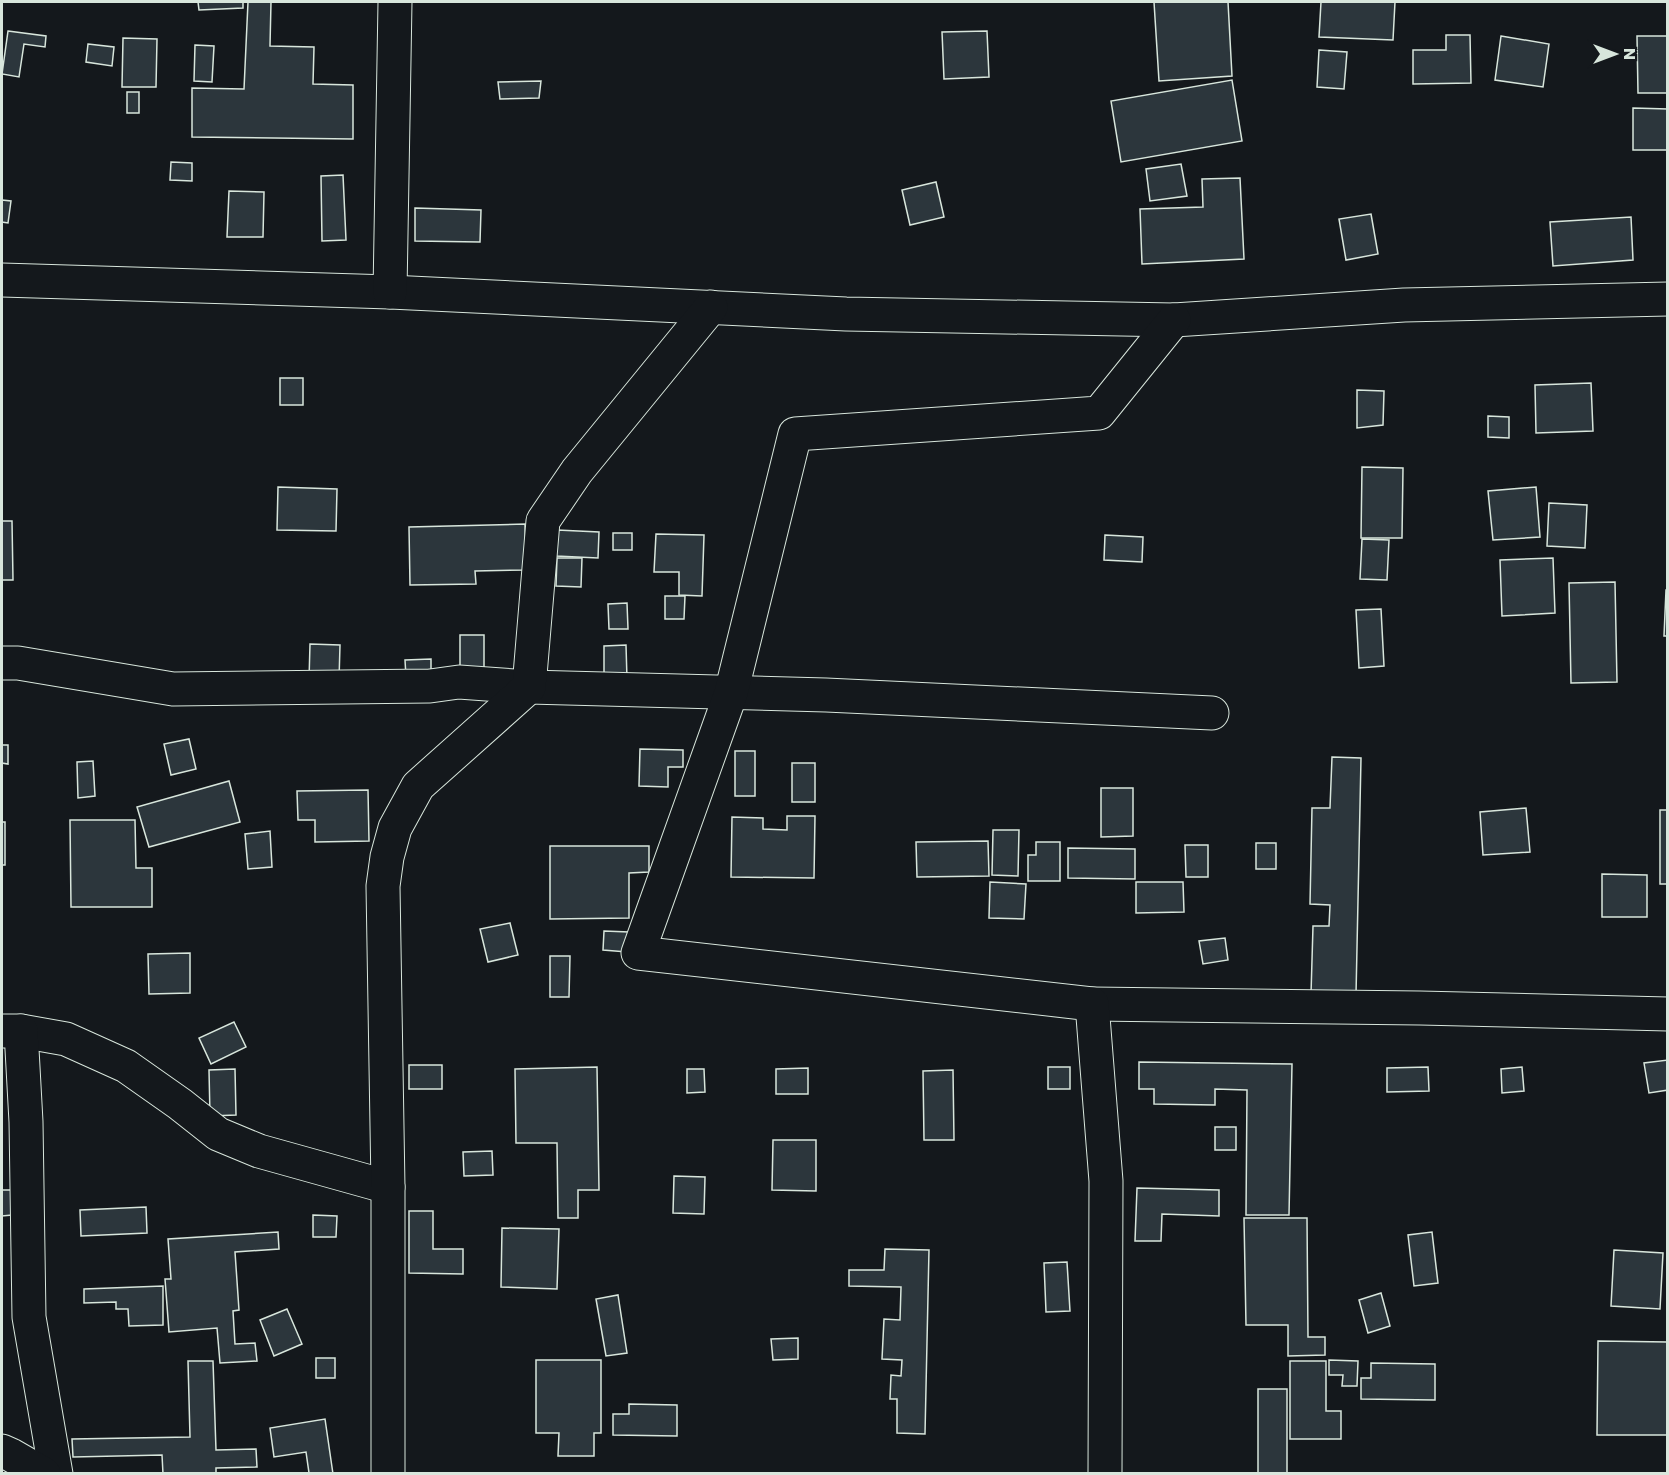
<svg xmlns="http://www.w3.org/2000/svg" width="1669" height="1475" viewBox="0 0 1669 1475" font-family="Poppins,sans-serif">
	<rect width="100%" height="100%" fill="#14181c"/>
	<g fill="#2c363c" stroke="#d8e6dc" stroke-width="1.5">
		<polygon points="198,2 243,2 243,8 199,10"/>
		<polygon points="248,2 271,2 270,46 314,47 313,84 353,85 353,139 192,137 192,88 244,89"/>
		<polygon points="1154,2 1228,2 1232,76 1159,81"/>
		<polygon points="1321,2 1395,2 1393,40 1319,37"/>
		<polygon points="8,31 46,36 45,47 24,44 19,77 2,74"/>
		<polygon points="987,31 989,77 944,79 942,32"/>
		<polygon points="1446,35 1470,35 1471,83 1413,84 1413,50 1446,50"/>
		<polygon points="1501,36 1549,44 1543,87 1495,80"/>
		<polygon points="1637,36 1668,36 1668,93 1638,93"/>
		<polygon points="123,38 157,39 156,87 122,87"/>
		<polygon points="88,44 114,47 112,66 86,62"/>
		<polygon points="195,45 214,46 212,82 194,81"/>
		<polygon points="1319,50 1347,52 1344,89 1317,87"/>
		<polygon points="1232,80 1242,141 1121,162 1111,101"/>
		<polygon points="541,81 539,98 500,99 498,82"/>
		<rect x="127" y="92" width="12" height="21"/>
		<polygon points="1633,108 1668,109 1668,150 1633,150"/>
		<polygon points="171,162 192,163 192,181 170,180"/>
		<polygon points="1181,164 1187,196 1150,201 1146,169"/>
		<polygon points="343,175 346,240 322,241 321,176"/>
		<polygon points="1240,178 1244,259 1142,264 1140,209 1203,207 1202,179"/>
		<polygon points="936,182 944,217 910,225 902,190"/>
		<polygon points="229,191 264,192 263,237 227,237"/>
		<polygon points="2,200 11,201 8,223 2,222"/>
		<polygon points="415,208 481,210 480,242 415,241"/>
		<polygon points="1371,214 1378,254 1346,260 1339,219"/>
		<polygon points="1631,217 1633,260 1553,266 1550,222"/>
		<rect x="280" y="378" width="23" height="27"/>
		<polygon points="1591,383 1593,431 1536,433 1535,385"/>
		<polygon points="1357,390 1384,391 1383,425 1357,428"/>
		<polygon points="1488,416 1509,417 1509,438 1488,437"/>
		<polygon points="1362,467 1403,468 1402,538 1361,538"/>
		<polygon points="278,487 337,489 336,531 277,530"/>
		<polygon points="1536,487 1540,537 1493,540 1488,491"/>
		<polygon points="1549,503 1587,505 1585,548 1547,546"/>
		<polygon points="2,521 12,521 13,580 2,580"/>
		<polygon points="525,524 526,570 475,571 476,584 410,585 409,527"/>
		<polygon points="557,530 599,532 598,558 556,556"/>
		<rect x="613" y="533" width="19" height="17"/>
		<polygon points="656,534 704,535 702,596 679,595 679,572 654,572"/>
		<polygon points="1105,535 1143,537 1142,562 1104,560"/>
		<polygon points="1362,539 1389,540 1387,580 1360,579"/>
		<polygon points="557,558 582,558 581,587 556,586"/>
		<polygon points="1553,558 1555,613 1502,616 1500,560"/>
		<polygon points="1615,582 1617,682 1571,683 1569,583"/>
		<polygon points="1666,590 1668,590 1668,636 1664,636"/>
		<polygon points="665,596 685,596 684,619 665,619"/>
		<polygon points="627,603 628,629 609,629 608,604"/>
		<polygon points="1381,609 1384,666 1359,668 1356,610"/>
		<rect x="460" y="635" width="24" height="41"/>
		<polygon points="310,644 340,645 339,680 309,680"/>
		<polygon points="626,645 627,679 604,679 604,646"/>
		<polygon points="431,659 431,676 406,677 405,660"/>
		<polygon points="189,739 196,769 171,775 164,744"/>
		<polygon points="2,745 8,745 8,764 2,763"/>
		<polygon points="640,749 683,750 683,767 668,767 668,787 639,786"/>
		<rect x="735" y="751" width="20" height="45"/>
		<polygon points="1332,757 1361,758 1356,995 1311,994 1313,926 1329,926 1330,905 1310,904 1312,808 1330,808"/>
		<polygon points="93,761 95,796 78,798 77,762"/>
		<rect x="792" y="763" width="23" height="39"/>
		<polygon points="229,781 240,822 149,847 137,807"/>
		<polygon points="1101,788 1133,788 1133,836 1101,837"/>
		<polygon points="368,790 369,841 315,842 315,820 298,820 297,791"/>
		<polygon points="1526,808 1530,852 1483,855 1480,812"/>
		<rect x="1660" y="810" width="8" height="74"/>
		<polygon points="787,816 815,816 814,878 731,877 732,817 763,818 763,829 787,830"/>
		<polygon points="70,820 135,820 136,868 152,868 152,907 71,907"/>
		<rect x="2" y="822" width="3" height="43"/>
		<polygon points="993,830 1019,830 1018,876 992,875"/>
		<polygon points="270,831 272,867 248,869 245,834"/>
		<polygon points="988,841 989,876 917,877 916,842"/>
		<polygon points="1036,842 1060,842 1060,881 1028,881 1028,855 1036,855"/>
		<rect x="1256" y="843" width="20" height="26"/>
		<polygon points="1185,845 1208,845 1208,877 1186,877"/>
		<polygon points="550,846 649,846 649,872 629,873 629,918 550,919"/>
		<polygon points="1068,848 1135,849 1135,879 1068,878"/>
		<polygon points="1602,874 1647,875 1647,917 1602,917"/>
		<polygon points="990,882 1026,884 1024,919 989,918"/>
		<polygon points="1136,882 1183,882 1184,912 1136,913"/>
		<polygon points="510,923 518,955 488,962 480,929"/>
		<polygon points="604,931 629,932 627,952 603,950"/>
		<polygon points="1225,938 1228,960 1203,964 1199,941"/>
		<polygon points="190,953 190,993 149,994 148,954"/>
		<polygon points="550,956 570,956 569,997 550,997"/>
		<polygon points="234,1022 246,1047 211,1064 199,1038"/>
		<polygon points="1668,1060 1668,1090 1649,1093 1644,1063"/>
		<polygon points="1139,1062 1292,1064 1289,1215 1246,1215 1247,1090 1215,1089 1215,1105 1154,1104 1154,1089 1139,1089"/>
		<rect x="409" y="1065" width="33" height="24"/>
		<polygon points="597,1067 599,1190 578,1190 578,1218 558,1218 557,1143 516,1143 515,1069"/>
		<rect x="1048" y="1067" width="22" height="22"/>
		<polygon points="1428,1067 1429,1091 1387,1092 1387,1068"/>
		<polygon points="1522,1067 1524,1091 1502,1093 1501,1069"/>
		<polygon points="808,1068 808,1094 776,1094 776,1069"/>
		<polygon points="235,1069 236,1115 210,1116 209,1070"/>
		<polygon points="687,1069 704,1069 705,1092 687,1093"/>
		<polygon points="953,1070 954,1140 924,1140 923,1071"/>
		<rect x="1215" y="1127" width="21" height="23"/>
		<polygon points="773,1140 816,1140 816,1191 772,1190"/>
		<polygon points="492,1151 493,1175 464,1176 463,1152"/>
		<polygon points="674,1176 705,1177 704,1214 673,1213"/>
		<polygon points="1137,1188 1219,1190 1219,1216 1162,1214 1161,1241 1135,1241"/>
		<polygon points="2,1190 11,1190 12,1215 2,1216"/>
		<polygon points="146,1207 147,1233 81,1236 80,1210"/>
		<polygon points="409,1211 433,1211 433,1249 463,1249 463,1274 409,1273"/>
		<polygon points="313,1215 337,1216 336,1237 313,1237"/>
		<polygon points="1244,1218 1307,1218 1308,1337 1325,1337 1325,1355 1288,1356 1288,1325 1246,1325"/>
		<polygon points="502,1228 559,1229 557,1289 501,1287"/>
		<polygon points="278,1232 279,1249 235,1252 239,1310 233,1311 235,1344 255,1343 257,1361 220,1363 217,1328 169,1332 165,1279 171,1279 168,1239"/>
		<polygon points="1432,1232 1438,1283 1414,1286 1408,1235"/>
		<polygon points="885,1249 929,1250 925,1434 897,1433 897,1399 890,1399 891,1375 901,1376 902,1360 882,1359 884,1319 900,1320 901,1287 849,1286 849,1270 884,1270"/>
		<polygon points="1614,1250 1663,1253 1660,1309 1611,1306"/>
		<polygon points="1067,1262 1070,1311 1046,1312 1044,1263"/>
		<polygon points="163,1286 163,1325 129,1326 128,1309 116,1309 116,1302 84,1303 84,1289"/>
		<polygon points="1381,1293 1390,1326 1368,1333 1359,1300"/>
		<polygon points="618,1295 627,1353 606,1356 596,1299"/>
		<polygon points="287,1309 302,1344 274,1356 260,1320"/>
		<polygon points="798,1338 798,1359 773,1360 771,1339"/>
		<polygon points="1598,1341 1668,1342 1667,1435 1597,1435"/>
		<rect x="316" y="1358" width="19" height="20"/>
		<polygon points="536,1360 601,1360 601,1433 594,1433 594,1456 558,1456 559,1433 536,1433"/>
		<polygon points="1329,1360 1358,1361 1357,1386 1342,1386 1343,1375 1329,1375"/>
		<polygon points="188,1361 213,1361 216,1450 256,1449 257,1467 216,1468 216,1474 163,1474 162,1455 73,1457 72,1439 190,1437"/>
		<polygon points="1290,1361 1326,1361 1326,1411 1341,1411 1341,1439 1290,1439"/>
		<polygon points="1371,1363 1435,1364 1435,1400 1361,1399 1361,1378 1371,1378"/>
		<rect x="1258" y="1389" width="29" height="85"/>
		<polygon points="629,1404 677,1405 677,1436 613,1435 613,1414 629,1414"/>
		<polygon points="325,1419 333,1474 303,1474 309,1473 306,1452 274,1457 270,1428"/>
	</g>
	<g fill="none" stroke-linecap="round" stroke-linejoin="round">
		<defs>
			<g id="minor">
				<polyline points="2,280 390,292 846,314 1174,320 1404,305 1668,299"/>
				<polyline points="390,292 395,2"/>
				<polyline points="2,663 18,663 173,689 430,686 459,682 529,687 826,695 1212,713"/>
				<polyline points="1092,1004 1420,1008 1668,1014"/>
				<polyline points="2,1031 21,1031 66,1039 126,1066 180,1104 218,1134 259,1151 388,1187"/>
				<polyline points="21,1031 26,1122 29,1317 56,1474"/>
				<polyline points="2,1451 11,1455 44,1474"/>
				<polyline points="388,1474 388,1187 383,886 387,857 395,828 418,786 529,687 543,521 577,471 711,307"/>
				<polyline points="1105,1474 1106,1181 1092,1004 638,953 731,693 795,434 1099,413 1174,320"/>
			</g>
		</defs>
		<use href="#minor" stroke="#d8e6dc" stroke-width="35"/>
		<use href="#minor" stroke="#14181c" stroke-width="33"/>
	</g>
	<rect width="1669" height="1475" fill="none" stroke="#d8e6dc" stroke-width="6"/>
	<g transform="translate(1615 54) rotate(90)" stroke="#14181c" stroke-width="4.5" paint-order="stroke">
	<path d="M0-4.5L10 22L0 15L-10 22Z" fill="#d8e6dc"/>
	<text y="-9" font-size="16" font-weight="bold" text-anchor="middle" fill="#d8e6dc">N</text>
	</g>
</svg>
